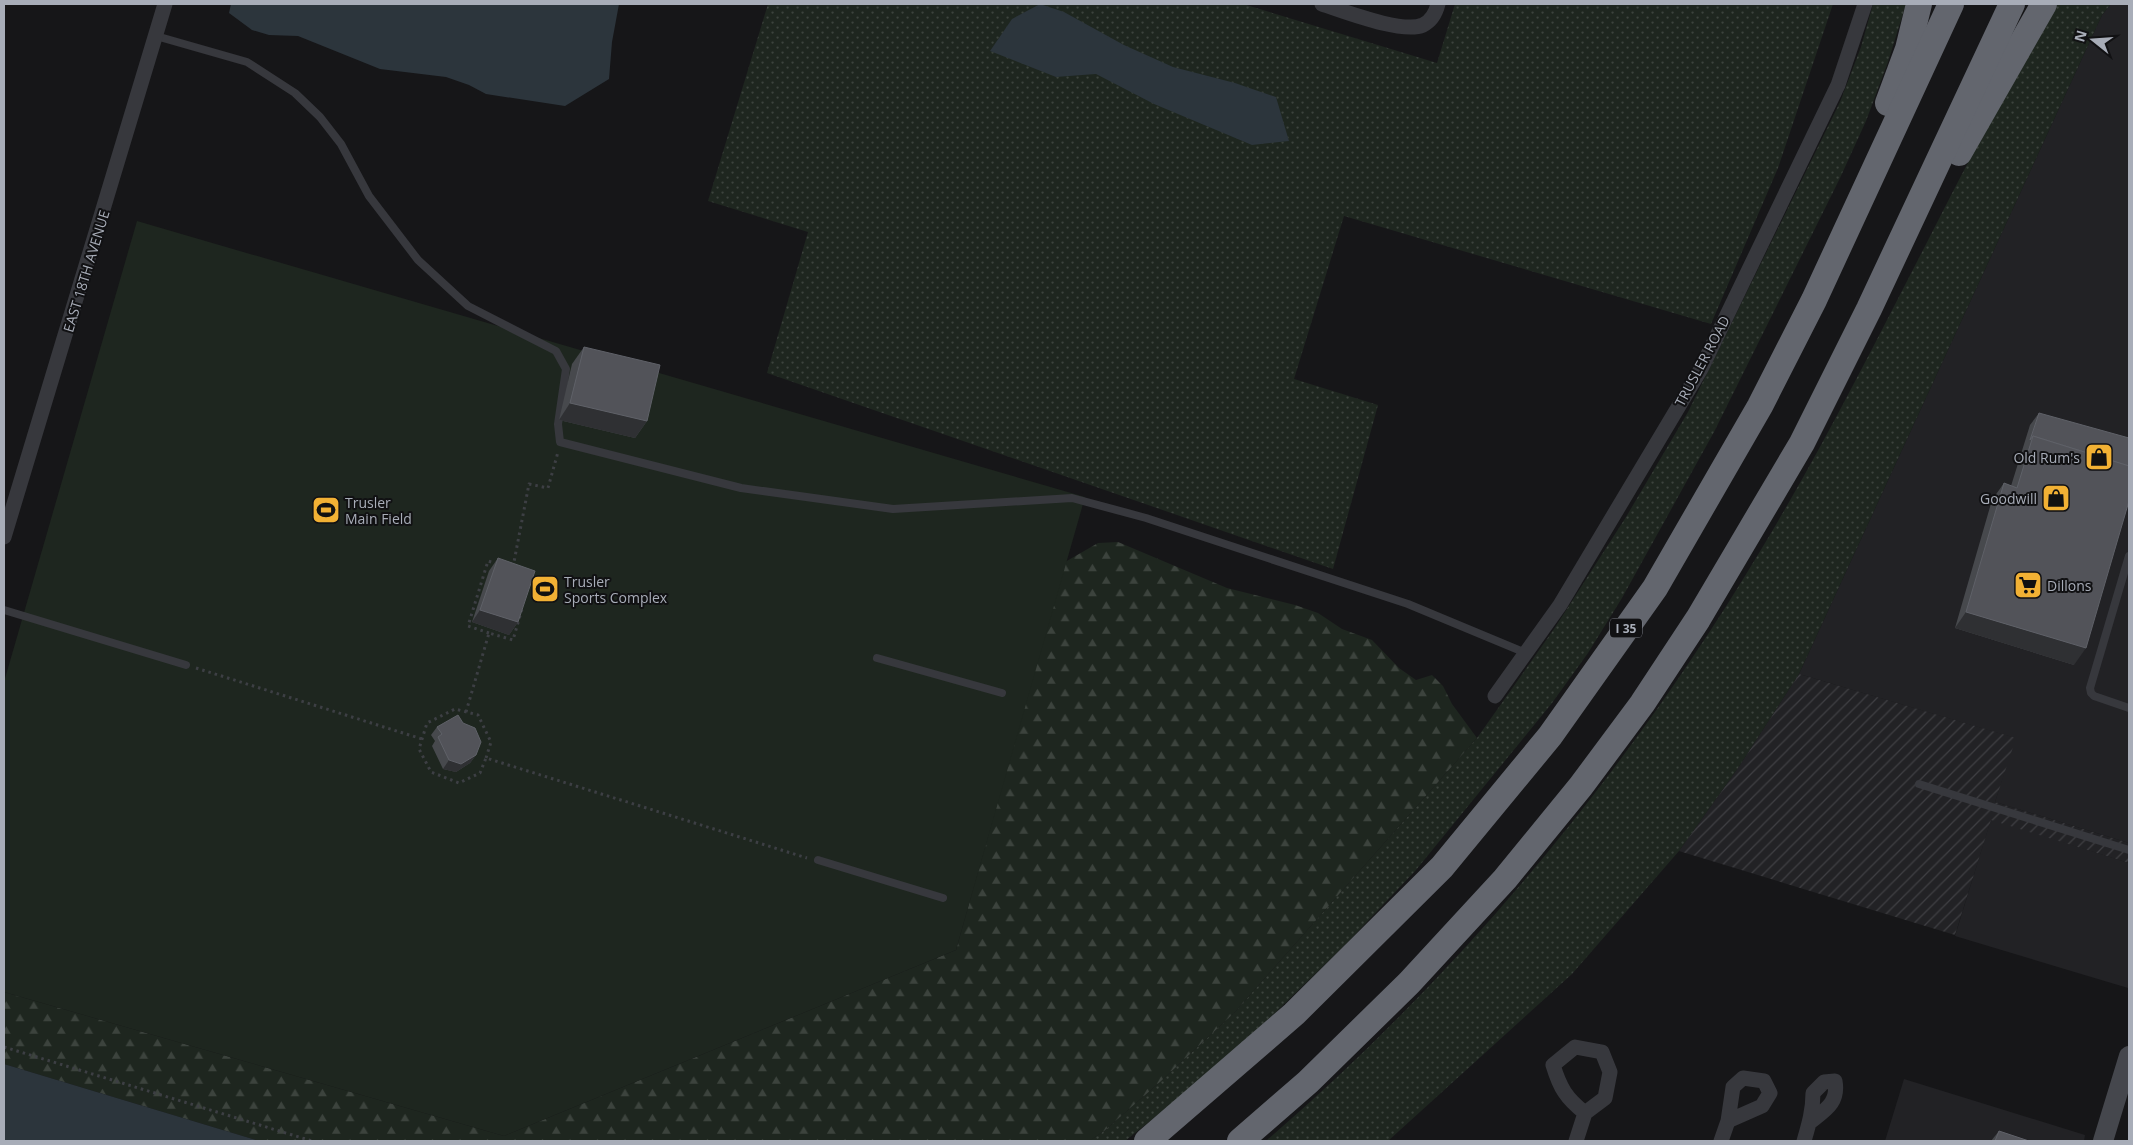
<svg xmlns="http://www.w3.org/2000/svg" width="2133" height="1145" viewBox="0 0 2133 1145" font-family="'Open Sans',sans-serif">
	<defs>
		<pattern id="industrial-furrows" width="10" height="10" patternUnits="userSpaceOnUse" patternTransform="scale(1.25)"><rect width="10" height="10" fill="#222225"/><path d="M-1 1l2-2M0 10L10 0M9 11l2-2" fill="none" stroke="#3f3f43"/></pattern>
		<pattern id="grass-dots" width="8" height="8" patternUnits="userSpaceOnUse" patternTransform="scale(1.25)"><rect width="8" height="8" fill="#1e261f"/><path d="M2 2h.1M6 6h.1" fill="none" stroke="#3c433d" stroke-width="1.8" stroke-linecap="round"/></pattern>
		<pattern id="forest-firs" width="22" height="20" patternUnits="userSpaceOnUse" patternTransform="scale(1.25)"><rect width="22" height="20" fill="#1e261f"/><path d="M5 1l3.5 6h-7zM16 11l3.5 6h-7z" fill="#3c433d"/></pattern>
	</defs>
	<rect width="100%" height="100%" fill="#161618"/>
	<g fill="#222225">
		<polygon points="2111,4 2129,4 2129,843 1995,802 2015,738 1799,674 2102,15"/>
		<polygon points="1991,819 2129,863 2128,988 1955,936"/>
		<polygon points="1904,1079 2085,1135 2084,1141 1885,1141"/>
	</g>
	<polygon fill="url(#industrial-furrows)" points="1799,674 2016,738 1995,802 2129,843 2129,863 1991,820 1955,935 1679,851 1738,768"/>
	<g fill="url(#grass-dots)">
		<polygon points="768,4 1243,4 1437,63 1455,4 1833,4 1778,168 1711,324 1344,216 1294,379 1378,405 1333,569 767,373 808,232 708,201"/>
		<polygon points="1873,4 1906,4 1888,62 1866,121 1840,178 1714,432 1622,598 1588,653 1552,703 1416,870 1348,942 1274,1014 1193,1087 1125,1141 1089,1141 1104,1131 1160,1082 1234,1013 1477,738 1554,629 1626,517 1688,412 1840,102 1861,47"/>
		<path d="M 2052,4 L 2111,4 L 2102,15 L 1799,674 L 1738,768 L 1679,851 L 1572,974 L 1388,1141 L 1266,1141 C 1462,972 1629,770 1762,548 C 1820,452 1871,351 1922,252 C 1964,169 2008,86 2052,4 Z"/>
	</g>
	<polygon fill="url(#forest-firs)" points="1118,542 1227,588 1295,605 1318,613 1342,629 1372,640 1399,668 1416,680 1432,675 1443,686 1452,704 1477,738 1234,1013 1160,1082 1104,1131 1089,1141 259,1141 4,1064 4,992 504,1136 956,950 1065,562 1098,543"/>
	<polygon fill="#1e261f" points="137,221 1085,497 956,950 504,1136 4,992 4,682"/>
	<g fill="#2c353c">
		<polygon points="231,4 619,4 612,42 609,79 565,106 486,94 469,85 446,77 380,69 298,36 269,35 252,30 229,13"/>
		<polygon points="1040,4 1064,12 1124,45 1173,67 1235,83 1276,97 1289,141 1252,145 1154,104 1096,74 1056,77 990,51 1012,19"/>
		<polygon points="4,1064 259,1141 4,1141"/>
	</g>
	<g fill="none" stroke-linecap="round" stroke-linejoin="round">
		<g stroke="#3d3f44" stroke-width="3" stroke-dasharray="2.5 4" stroke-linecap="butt">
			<polyline points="513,567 529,484 548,488 558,452"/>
			<polyline points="489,633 468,626 488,561 498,564"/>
			<polyline points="196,668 422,739"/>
			<polyline points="466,712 489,633 513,640 522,609"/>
			<polyline points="486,758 491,742 478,715 455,709 427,723 419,749 431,772 459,783 480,773 486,758 807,858"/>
			<polyline points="4,1047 312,1141"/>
		</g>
		<g stroke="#37383d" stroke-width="8">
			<polyline points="156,36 247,62 295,93 320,117 341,144 369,196 418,260 468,306 556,351 566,369 558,424 560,442 741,488 893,509 1072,498 1146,518 1408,604 1526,653"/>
			<polyline points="2129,556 2090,688 2091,693 2094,696 2129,708"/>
			<polyline points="4,610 186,665"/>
			<polyline points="877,658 1002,693"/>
			<polyline points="1919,784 2129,850"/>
			<polyline points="818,860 943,898"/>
		</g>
		<g stroke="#37383d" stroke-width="15">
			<path d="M 1322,4 C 1344,11 1402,34 1423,25 C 1431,21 1436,12 1438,4"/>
			<polyline points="4,537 165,4"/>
			<polyline points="1495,696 1560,605 1701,369 1838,85 1865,4"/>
			<path d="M 1576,1141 L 1585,1113 L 1605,1098 L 1610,1072 L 1602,1052 L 1575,1047 L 1553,1065 C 1560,1088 1566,1098 1585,1113"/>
			<polyline points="1721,1141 1728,1121 1733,1087 1743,1078 1764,1081 1770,1093 1762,1106 1728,1121"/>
			<path d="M 1804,1141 C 1809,1124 1813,1110 1813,1093 L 1824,1082 L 1835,1081 C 1839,1103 1825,1110 1809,1123"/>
		</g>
		<polyline stroke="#45474d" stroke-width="20" points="2103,1141 2129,1056"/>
		<g stroke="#63666e" stroke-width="26">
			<polyline points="1888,103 1908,49 1919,4"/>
			<polyline points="1959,153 2044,4"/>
			<polyline points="1147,1141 1294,1014 1442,867 1550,736 1655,588 1760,406 1814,300 1951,4"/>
			<polyline points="1240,1141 1308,1082 1409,983 1505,879 1581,786 1642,704 1698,619 1802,443 1869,309 2012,4"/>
		</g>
	</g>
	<g fill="#47494d">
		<polygon points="584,347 647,421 635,438 559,420 572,364"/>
		<polygon points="2039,413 2074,665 1955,628 1992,500 2004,483 2011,486 2030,425"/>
		<polygon points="498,558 518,622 509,635 472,622 489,571"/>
		<polygon points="437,727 476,755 470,763 456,772 443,769 432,746 435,741 431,735"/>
		<polygon points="1999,1131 2029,1141 1991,1141"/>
	</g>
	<g fill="#2f3033">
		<polygon points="570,403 647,421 635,438 559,420"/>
		<polygon points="480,610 518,622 509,635 472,622"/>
		<polygon points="1966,612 2086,648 2074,665 1955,628"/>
		<polygon points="476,755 470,763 456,772 443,769 449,760"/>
	</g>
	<g fill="#525359" stroke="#5f6168">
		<polygon points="584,347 660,365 647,421 570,403"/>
		<polygon points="2039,413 2129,438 2129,466 2033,436 2030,440"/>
		<polygon points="2033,436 2129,466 2129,501 2086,648 1966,612 2004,483 2017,488"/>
		<polygon points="498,558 535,571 518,622 480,610"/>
		<polygon points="458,715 463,723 475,728 481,742 476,755 461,764 449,760 438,737 442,734 437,727"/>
		<polygon points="1999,1131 2029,1141 1995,1141"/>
	</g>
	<defs>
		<symbol id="shop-square" viewBox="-11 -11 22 22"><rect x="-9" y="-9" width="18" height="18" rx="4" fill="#f2b134" stroke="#111113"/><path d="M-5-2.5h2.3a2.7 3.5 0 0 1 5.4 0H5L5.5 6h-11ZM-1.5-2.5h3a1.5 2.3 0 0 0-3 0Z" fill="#111"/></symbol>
		<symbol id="stadium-square" viewBox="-11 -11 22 22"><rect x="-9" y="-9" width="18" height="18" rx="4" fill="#f2b134" stroke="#111113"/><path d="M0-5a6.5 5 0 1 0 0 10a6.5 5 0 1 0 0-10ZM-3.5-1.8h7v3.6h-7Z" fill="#111"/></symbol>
		<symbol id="supermarket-square" viewBox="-11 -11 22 22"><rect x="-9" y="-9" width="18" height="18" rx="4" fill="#f2b134" stroke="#111113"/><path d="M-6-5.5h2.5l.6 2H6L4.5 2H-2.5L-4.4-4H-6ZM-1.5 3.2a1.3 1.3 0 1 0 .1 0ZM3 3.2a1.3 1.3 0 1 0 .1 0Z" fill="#111"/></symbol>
	</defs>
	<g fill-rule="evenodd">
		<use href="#shop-square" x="2083" y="441" width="32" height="32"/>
		<use href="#shop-square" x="2040" y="482" width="32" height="32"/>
		<use href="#stadium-square" x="310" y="494" width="32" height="32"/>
		<use href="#supermarket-square" x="2012" y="569" width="32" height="32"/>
		<use href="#stadium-square" x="529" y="573" width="32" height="32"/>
	</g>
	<g text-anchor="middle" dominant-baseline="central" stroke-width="4" stroke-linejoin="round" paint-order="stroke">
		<rect fill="#111113" stroke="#7b7e86" stroke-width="1" x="1610" y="618.5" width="32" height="19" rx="4"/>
		<g font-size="12" font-weight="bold" fill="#a8adb8">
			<text x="1626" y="628">I 35</text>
		</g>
		<g font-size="14" fill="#a8adb8" stroke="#111113">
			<text transform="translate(86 271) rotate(-73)">EAST 18TH AVENUE</text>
			<text transform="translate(1702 361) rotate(-62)">TRUSLER ROAD</text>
		</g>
		<g font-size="14" fill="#a8adb8" stroke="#111113" text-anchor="start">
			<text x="2080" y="457" text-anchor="end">Old Rum's</text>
			<text x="2037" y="498" text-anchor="end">Goodwill</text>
			<text x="345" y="502">Trusler<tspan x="345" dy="16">Main Field</tspan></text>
			<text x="564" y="581">Trusler<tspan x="564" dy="16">Sports Complex</tspan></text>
			<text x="2047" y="585">Dillons</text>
		</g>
	</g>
	<rect width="2133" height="1145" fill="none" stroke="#a8adb8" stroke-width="10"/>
	<g transform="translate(2093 40) rotate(287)" stroke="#111113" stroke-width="4" paint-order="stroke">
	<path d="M0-4L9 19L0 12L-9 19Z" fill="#a8adb8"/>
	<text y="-8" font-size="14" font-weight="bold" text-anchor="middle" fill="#a8adb8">N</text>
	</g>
</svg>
